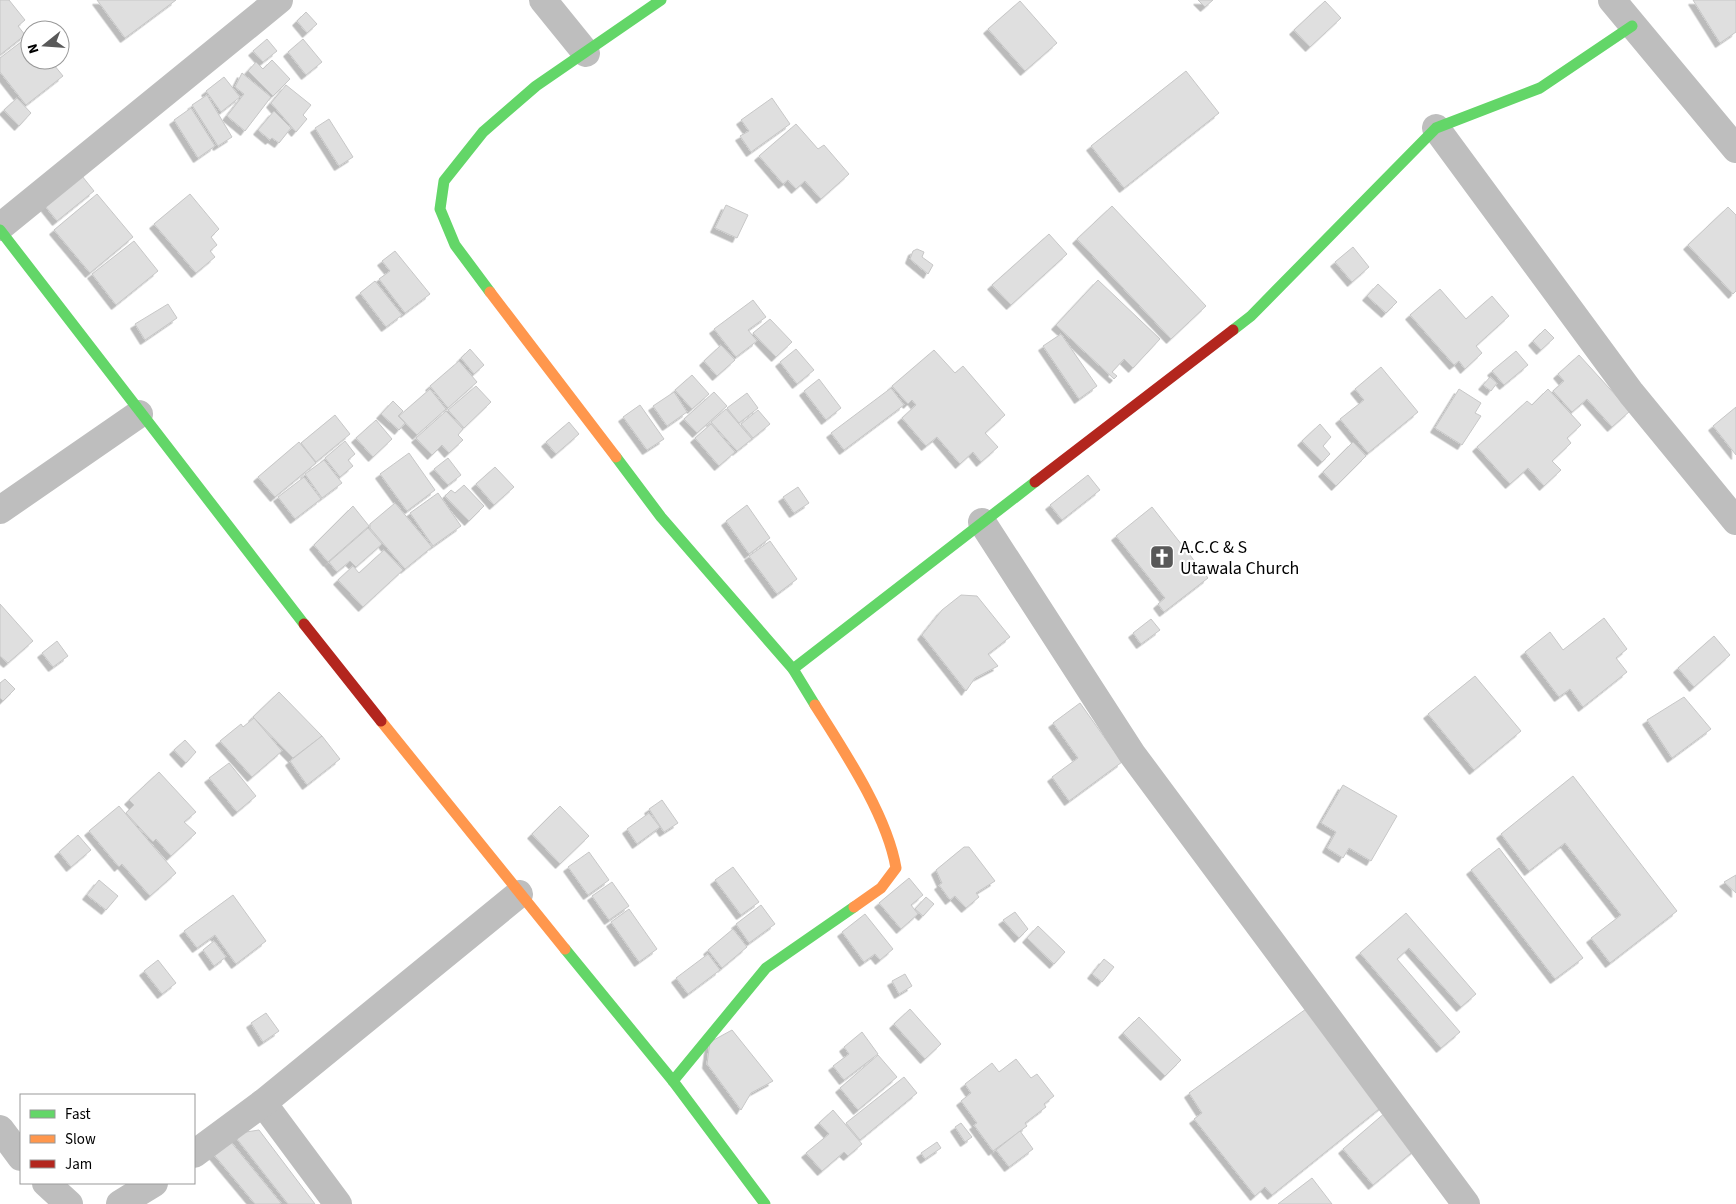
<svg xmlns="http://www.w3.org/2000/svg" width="1736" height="1204" viewBox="0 0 1736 1204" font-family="'Source Sans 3',sans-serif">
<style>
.building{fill:#dfdfdf;stroke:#c7c7c7;filter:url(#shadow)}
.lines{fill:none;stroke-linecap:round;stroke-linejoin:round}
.street{stroke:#bebebe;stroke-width:28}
.fast{stroke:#63d668;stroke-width:11}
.slow{stroke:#ff974d;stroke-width:11}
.jam{stroke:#b3261e;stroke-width:11}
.labels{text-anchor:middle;stroke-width:4.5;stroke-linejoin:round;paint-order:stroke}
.poi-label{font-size:18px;fill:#000;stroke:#fff;text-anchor:start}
</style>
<defs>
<filter id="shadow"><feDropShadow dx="-4.5" dy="4.5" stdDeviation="0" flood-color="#0004"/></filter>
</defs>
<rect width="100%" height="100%" fill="#fff"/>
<g class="building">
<path d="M0 0H9L25 20 18 26 25 35 0 55Z"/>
<path d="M97 0H176L125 38Z"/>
<path d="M1198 0H1213L1205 7Z"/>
<path d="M1693 0H1736V32L1720 43Z"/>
<path d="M1020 1 1057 43 1025 71 988 29Z"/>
<path d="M1325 1 1341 18 1310 47 1294 30Z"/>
<path d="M306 12 317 24 307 33 297 21Z"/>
<path d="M30 35V60H50L63 76 26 105 0 72V58Z"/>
<path d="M267 39 277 51 263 62 253 51Z"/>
<path d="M303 39 322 62 306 75 288 52Z"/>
<path d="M272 60 290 79 273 96 248 71 256 62 263 69Z"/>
<path d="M1186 71 1219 113 1124 188 1091 146Z"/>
<path d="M242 73 271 97 245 131 227 116 244 94 235 87Z"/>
<path d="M224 77 240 97 221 112 206 91Z"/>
<path d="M286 85 311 105 303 115 307 119 296 132 271 103Z"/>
<path d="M207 95 232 137 218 146 192 105Z"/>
<path d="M17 98 31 113 19 126 4 110Z"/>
<path d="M772 98 790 124 751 152 740 136 749 131 741 120Z"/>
<path d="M191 108 215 146 198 158 174 120Z"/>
<path d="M274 111 291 128 279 143 272 138 270 140 258 130Z"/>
<path d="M329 119 353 157 339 166 315 128Z"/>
<path d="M796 124 818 149 824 145 849 174 821 199 805 181 796 189 788 180 783 184 759 156Z"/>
<path d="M78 171 94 191 57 221 41 201Z"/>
<path d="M97 194 133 237 90 273 54 230Z"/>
<path d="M190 194 219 229 211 237 217 245 210 251 215 257 196 273 154 224Z"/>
<path d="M726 205 748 215 737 238 715 228Z"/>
<path d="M1112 206 1206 306 1171 339 1077 239Z"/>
<path d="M1728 207 1736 215V291L1733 294 1688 245Z"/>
<path d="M1049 234 1067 254 1011 305 992 285Z"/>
<path d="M134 241 158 271 116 305 92 274Z"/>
<path d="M1353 247 1369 267 1352 282 1335 262Z"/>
<path d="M917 249 924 252 922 257 933 265 928 274 910 259 913 251Z"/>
<path d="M395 251 430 294 405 313 379 279 390 271 382 261Z"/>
<path d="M1098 280 1160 339 1133 368 1124 359 1112 372 1117 376 1114 379 1056 325Z"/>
<path d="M375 281 402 315 386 327 360 293Z"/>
<path d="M1378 284 1397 302 1386 313 1367 296Z"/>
<path d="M1440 289 1466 319 1492 296 1509 316 1476 346 1482 353 1465 369 1459 361 1454 365 1410 315Z"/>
<path d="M753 300 766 317 748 330 757 341 736 357 714 329Z"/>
<path d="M168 304 177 318 145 340 135 324Z"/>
<path d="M770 319 792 342 776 357 753 333Z"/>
<path d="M1545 329 1554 338 1541 350 1533 341Z"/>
<path d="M1061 334 1097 386 1079 399 1043 346Z"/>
<path d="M721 345 735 360 717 376 704 361Z"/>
<path d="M470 349 484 365 474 374 461 358Z"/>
<path d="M796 349 814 370 797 384 780 362Z"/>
<path d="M934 350 955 373 963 366 1005 415 985 433 998 447 981 462 973 452 960 464 937 437 926 446 902 418 916 405 912 400 908 404 892 386Z"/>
<path d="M1516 351 1528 365 1504 385 1492 371Z"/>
<path d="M1579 355 1630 411 1612 427 1587 399 1572 412 1553 391 1564 381 1558 374Z"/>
<path d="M459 361 477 382 448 408 430 386Z"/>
<path d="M1381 367 1418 412 1368 453 1340 419 1364 400 1355 389Z"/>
<path d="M692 375 709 394 692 409 675 390Z"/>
<path d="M1490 377 1497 383 1491 391 1483 385Z"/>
<path d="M819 379 841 408 826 420 804 391Z"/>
<path d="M476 386 491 402 464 428 448 410Z"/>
<path d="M891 388 904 405 844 450 831 433Z"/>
<path d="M430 389 446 409 417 435 399 416Z"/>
<path d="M1459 389 1481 403 1475 413 1481 416 1462 445 1435 428Z"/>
<path d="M1548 389 1581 425 1567 438 1571 443 1552 461 1561 470 1544 486 1528 468 1510 484 1477 447 1527 401 1532 405Z"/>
<path d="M674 392 687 412 667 426 653 406Z"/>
<path d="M714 392 727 406 697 433 684 419Z"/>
<path d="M747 393 758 408 739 423 727 408Z"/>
<path d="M393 401 403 411 398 416 405 423 399 430 381 414Z"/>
<path d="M640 405 664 439 647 450 623 417Z"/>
<path d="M1736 407V455L1713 426Z"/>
<path d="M726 409 752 439 737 451 711 422Z"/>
<path d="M758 410 770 424 753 438 741 424Z"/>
<path d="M446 411 463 429 458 435 463 440 449 453 442 445 432 455 416 438Z"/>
<path d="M335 415 350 434 316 462 301 443Z"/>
<path d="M376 420 392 439 373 457 356 438Z"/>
<path d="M569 422 579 434 556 454 546 442Z"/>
<path d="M711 424 735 452 719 466 695 438Z"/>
<path d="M1320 424 1331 437 1323 446 1330 454 1322 462 1302 441Z"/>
<path d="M345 441 355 454 348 460 353 466 340 477 325 458Z"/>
<path d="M299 442 316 463 275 497 258 477Z"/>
<path d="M1353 442 1366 456 1336 486 1323 472Z"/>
<path d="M409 453 435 490 407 511 380 474Z"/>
<path d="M448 458 461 475 448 485 434 469Z"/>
<path d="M324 460 342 483 322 498 305 474Z"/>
<path d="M495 467 514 487 494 505 476 484Z"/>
<path d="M1088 475 1100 490 1062 520 1050 505Z"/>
<path d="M304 477 321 499 295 519 278 497Z"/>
<path d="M464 485 484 506 469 521 445 496 451 490 455 493Z"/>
<path d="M798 487 809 503 794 513 783 497Z"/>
<path d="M438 493 461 526 433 546 410 513Z"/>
<path d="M395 503 432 547 405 569 370 528V524Z"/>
<path d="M747 505 770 538 749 554 726 521Z"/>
<path d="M353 506 369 526 328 562 314 545Z"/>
<path d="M1152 507 1208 578 1164 612 1158 604 1165 598 1116 536Z"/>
<path d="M368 528 382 544 356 567 350 561 337 572 329 562Z"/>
<path d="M770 541 797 579 777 594 749 556Z"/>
<path d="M384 550 403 570 363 607 338 580 353 566 359 573Z"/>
<path d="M961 595 977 596 1010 637 988 654 998 666 975 678 966 691 922 635 942 610Z"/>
<path d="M0 604 33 641 8 663 0 656Z"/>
<path d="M1604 618 1627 649 1616 658 1627 672 1583 707 1570 689 1559 697 1525 652 1550 632 1563 650Z"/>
<path d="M1151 619 1160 630 1141 644 1133 633Z"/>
<path d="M1714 636 1730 655 1694 687 1678 668Z"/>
<path d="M57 641 68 656 53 667 42 653Z"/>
<path d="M1475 676 1521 731 1474 770 1428 714Z"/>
<path d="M5 679 15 689 3 701 0 698V683Z"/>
<path d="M279 692 322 736 293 758 253 717Z"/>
<path d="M1684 697 1711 729 1672 758 1647 720Z"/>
<path d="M1080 703 1122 762 1069 801 1052 777 1078 758 1053 723Z"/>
<path d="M254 718 282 751 252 777 220 741 241 724 243 727Z"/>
<path d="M322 736 340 759 307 785 290 761Z"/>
<path d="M185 740 196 752 186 763 174 750Z"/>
<path d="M229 763 256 796 237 812 209 778Z"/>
<path d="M159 772 196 812 184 822 196 833 171 856 156 839 153 842 126 813 134 805 129 800Z"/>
<path d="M1573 776 1677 911 1610 963 1591 938 1621 915 1565 843 1529 871 1501 834Z"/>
<path d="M1343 785 1397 816 1371 861 1349 848 1343 858 1327 848 1336 832 1321 823Z"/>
<path d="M662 800 678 823 664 832 649 809Z"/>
<path d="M119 806 176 873 150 896 122 864 119 867 89 831Z"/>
<path d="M560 806 589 836 560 864 532 834Z"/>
<path d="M649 813 660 827 637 844 627 829Z"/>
<path d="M78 835 91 850 71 867 59 852Z"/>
<path d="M964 847H969L995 881 976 893 979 897 966 908 955 896 950 900 939 885 942 883 936 870Z"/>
<path d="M1499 848 1583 958 1555 979 1471 870Z"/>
<path d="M589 852 609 880 588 895 568 867Z"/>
<path d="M733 867 759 902 741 915 715 880Z"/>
<path d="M1736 875V893L1724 882Z"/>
<path d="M909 878 923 895 911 905 918 914 901 929 879 903Z"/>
<path d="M99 880 118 896 106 910 87 895Z"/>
<path d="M612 882 629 906 609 920 592 896Z"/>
<path d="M233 895 266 941 236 964 215 935 197 948 184 931Z"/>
<path d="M926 897 934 904 923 916 915 909Z"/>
<path d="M761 905 775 924 749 943 736 924Z"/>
<path d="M629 909 657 949 639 962 611 922Z"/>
<path d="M1015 912 1028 929 1019 938 1003 920Z"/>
<path d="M1406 913 1476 994 1461 1007 1409 948 1397 959 1460 1032 1441 1048 1360 953Z"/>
<path d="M865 914 893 949 880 960 875 954 864 962 842 932Z"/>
<path d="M1038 926 1065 952 1054 964 1027 938Z"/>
<path d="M733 929 747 947 722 968 708 950Z"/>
<path d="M214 941 226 957 214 966 203 950Z"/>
<path d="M708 954 720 970 688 994 676 978Z"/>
<path d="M1104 959 1114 967 1102 982 1092 974Z"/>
<path d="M158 960 176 983 162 994 144 971Z"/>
<path d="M905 974 912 986 899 994 892 981Z"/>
<path d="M910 1009 941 1044 925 1059 894 1024Z"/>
<path d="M1306 1009 1384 1105 1272 1195 1265 1187 1255 1196 1194 1119 1202 1113 1189 1093Z"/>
<path d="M266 1013 279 1031 263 1042 251 1023Z"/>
<path d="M1139 1017 1181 1060 1165 1076 1123 1033Z"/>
<path d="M732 1030 773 1081 751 1093 741 1110 707 1064 710 1042Z"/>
<path d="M862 1032 878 1054 844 1080 833 1066 849 1054 844 1047Z"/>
<path d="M878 1055 897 1077 858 1110 840 1088Z"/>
<path d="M1016 1059 1031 1078 1037 1074 1054 1096 1044 1104 1046 1107 1025 1123 1027 1126 993 1151 974 1125 977 1123 961 1101 971 1093 965 1084 992 1063 999 1072Z"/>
<path d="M904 1077 917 1093 860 1140 846 1123Z"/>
<path d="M833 1110 862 1144 848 1156 844 1152 822 1171 806 1153 829 1134 819 1123Z"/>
<path d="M1386 1112 1417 1148 1373 1185 1343 1149Z"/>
<path d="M961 1123 972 1137 965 1142 955 1127Z"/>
<path d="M259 1130 315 1204H288L233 1134Z"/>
<path d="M1020 1131 1033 1149 1009 1167 996 1150Z"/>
<path d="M226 1136 281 1203 279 1204H255L210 1150Z"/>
<path d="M937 1142 941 1148 925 1159 921 1153Z"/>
<path d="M1312 1178 1332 1204H1278Z"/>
</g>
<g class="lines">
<g class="street">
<path d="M543 0 586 53"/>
<path d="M1612 0 1736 149"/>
<path d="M1436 128 1631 393 1736 521"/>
<path d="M0 227 279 0"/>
<path d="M0 510 139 414"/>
<path d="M982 522 1132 754 1466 1204"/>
<path d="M263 1103 338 1204"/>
<path d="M0 1129 21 1157"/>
<path d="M194 1154 263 1103 519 894"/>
<path d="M46 1183 69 1204"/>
<path d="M120 1204 154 1183"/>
</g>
<g class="fast">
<path d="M0 230 304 624"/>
<path d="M490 292 455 245 440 209 444 181 483 132 536 86 661 0"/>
<path d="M1233 330 1251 316 1436 128 1540 88 1632 26"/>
<path d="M616 457 661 517 793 669 815 705"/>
<path d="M793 669 1035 482"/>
<path d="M565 949 673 1081 765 1204"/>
<path d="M673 1081 766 968 854 907"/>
</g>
<g class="slow">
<path d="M490 292 616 457"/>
<path d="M815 705C844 751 887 815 896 868L881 888 854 907"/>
<path d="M381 721 565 949"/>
</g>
<g class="jam">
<path d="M1035 482 1233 330"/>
<path d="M304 624 381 721"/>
</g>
</g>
<defs>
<symbol id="church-square" viewBox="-11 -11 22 22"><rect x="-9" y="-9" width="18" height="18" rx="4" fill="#595959" stroke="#fff"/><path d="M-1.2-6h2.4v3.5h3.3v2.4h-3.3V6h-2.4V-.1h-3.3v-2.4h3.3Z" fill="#fff"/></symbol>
</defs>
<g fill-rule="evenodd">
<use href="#church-square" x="1148" y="543" width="28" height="28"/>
</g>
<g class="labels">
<g class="poi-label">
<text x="1180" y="553">A.C.C &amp; S<tspan x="1180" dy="21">Utawala Church</tspan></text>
</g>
</g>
<rect x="20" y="1094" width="175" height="90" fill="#ffffff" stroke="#999999"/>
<rect x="30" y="1110" width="25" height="8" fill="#63d668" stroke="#999999"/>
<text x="65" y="1119" font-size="15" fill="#000000">Fast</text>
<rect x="30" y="1135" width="25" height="8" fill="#ff974d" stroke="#999999"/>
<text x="65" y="1144" font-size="15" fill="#000000">Slow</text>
<rect x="30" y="1160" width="25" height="8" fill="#b3261e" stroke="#999999"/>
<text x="65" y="1169" font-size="15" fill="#000000">Jam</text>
<g transform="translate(45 45) rotate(253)"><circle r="24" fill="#ffffff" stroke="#999999"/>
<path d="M0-4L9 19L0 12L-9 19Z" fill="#595959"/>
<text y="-8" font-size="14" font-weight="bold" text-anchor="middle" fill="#000000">N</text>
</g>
</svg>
